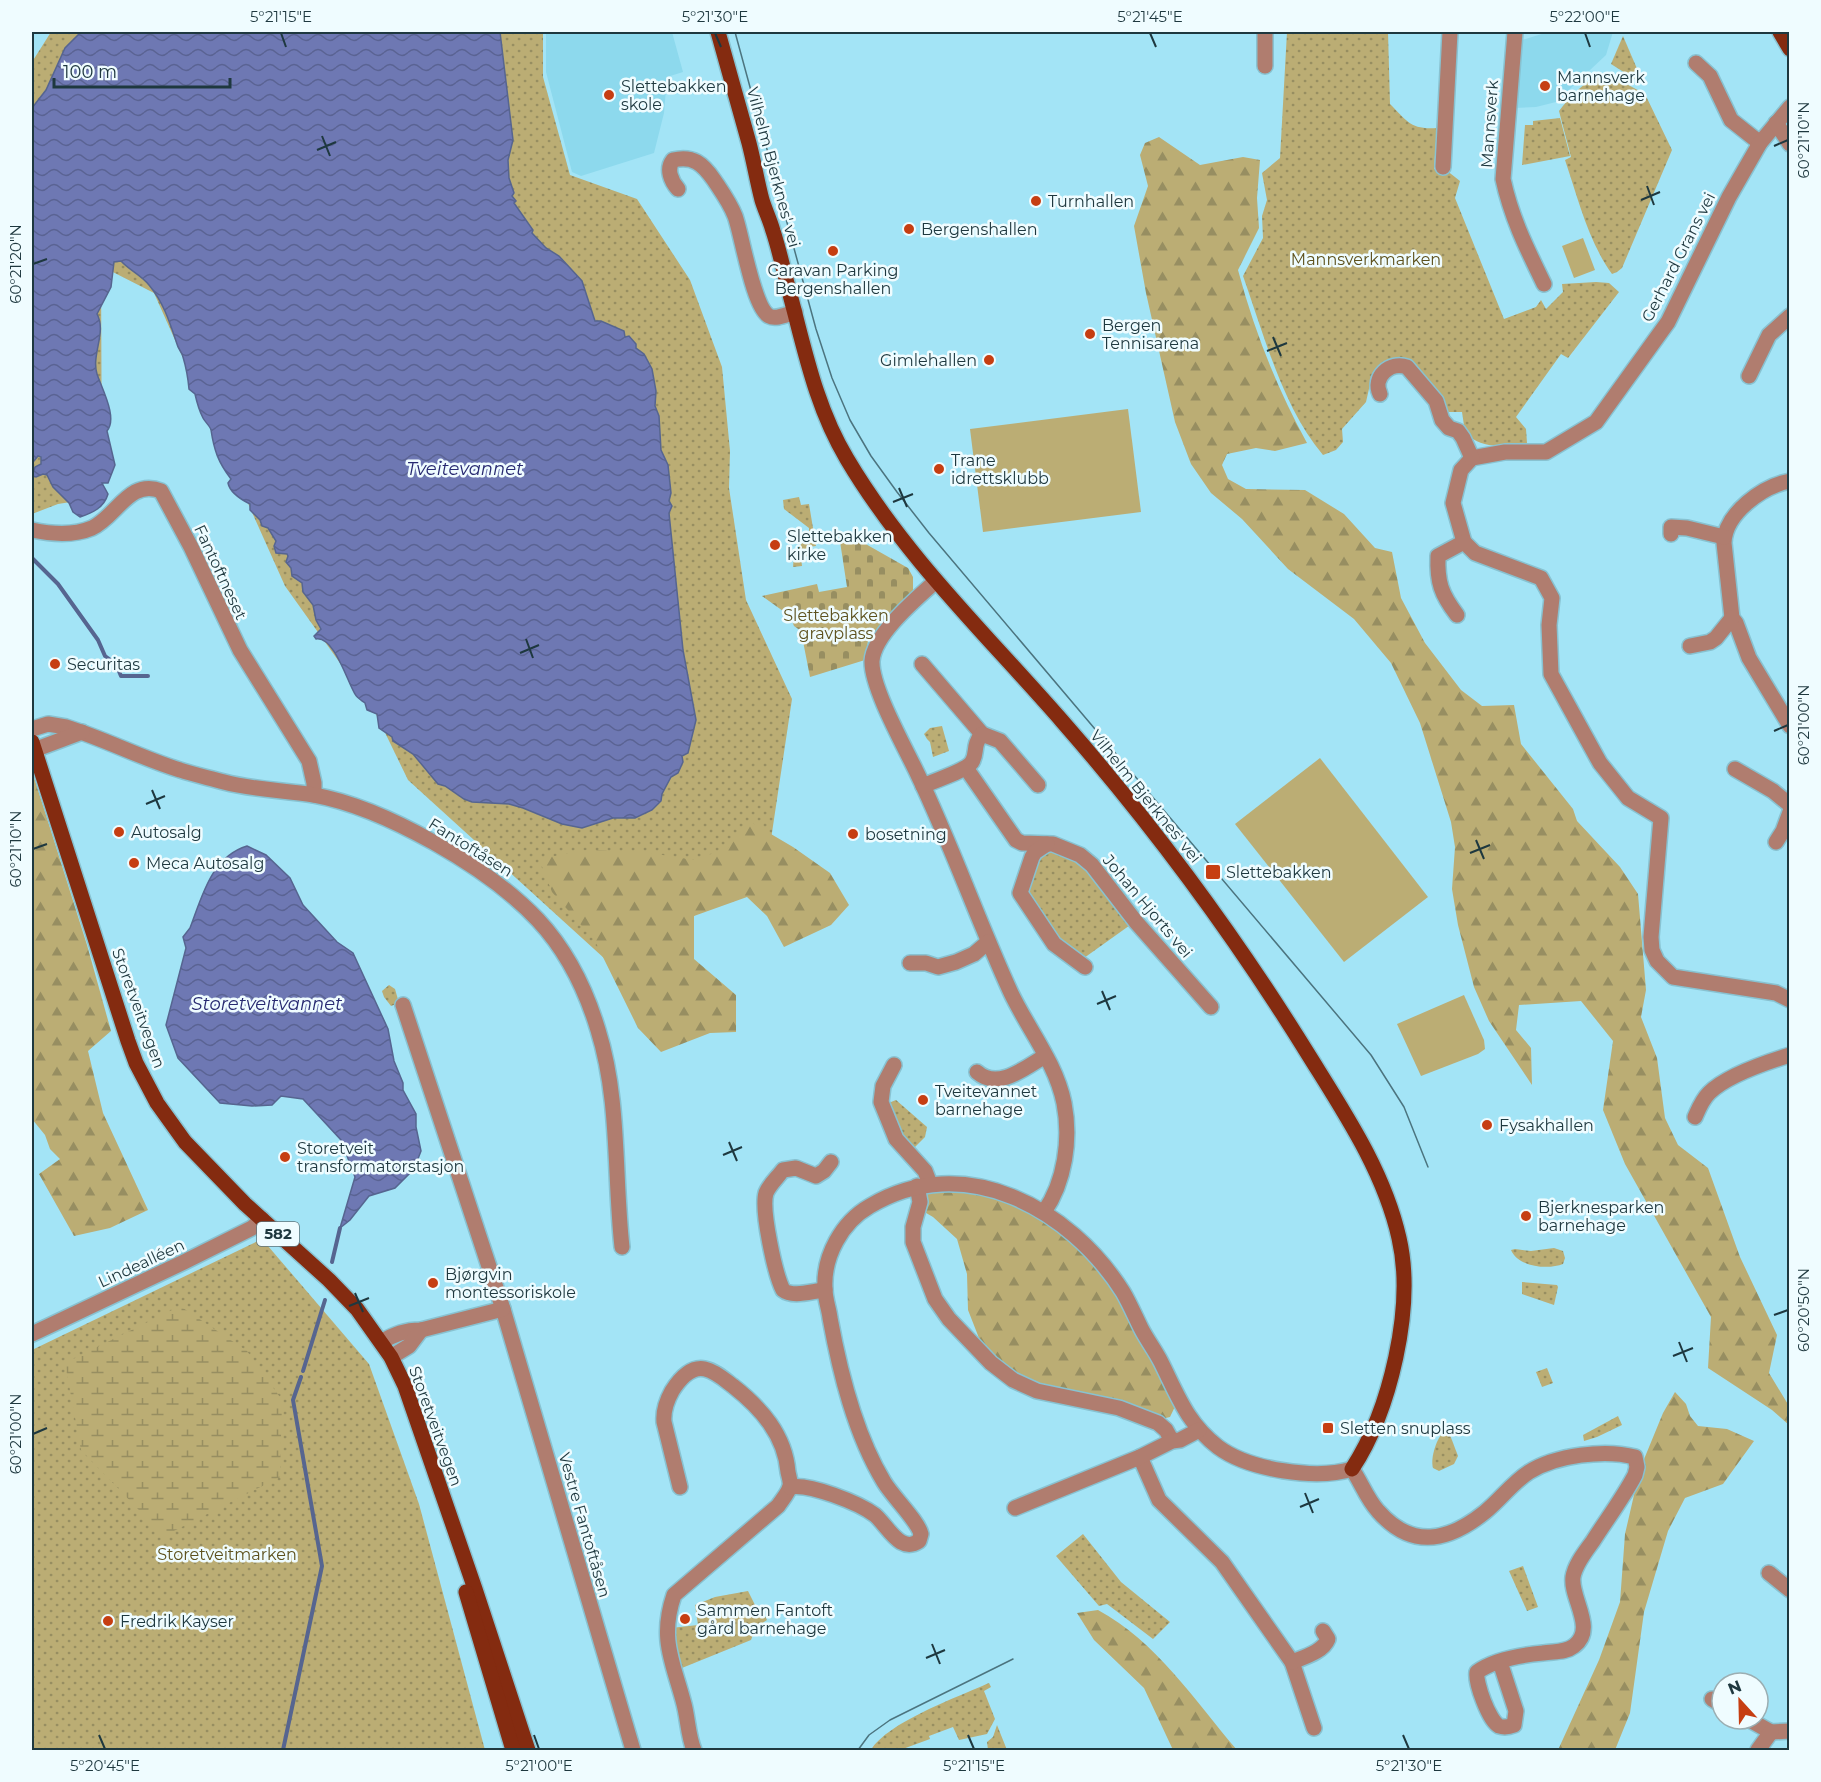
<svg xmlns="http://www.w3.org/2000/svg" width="1821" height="1782" viewBox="0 0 1821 1782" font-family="Montserrat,sans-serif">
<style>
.built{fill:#8dd9ed}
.green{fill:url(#green-dots)}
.forest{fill:url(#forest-firs)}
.wetland{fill:url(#wetland-marsh)}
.cemetery{fill:url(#cemetery-stones)}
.pitch{fill:#bbad74}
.water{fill:url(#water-waves);stroke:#566590;stroke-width:1.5}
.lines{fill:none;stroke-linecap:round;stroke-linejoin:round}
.stream{stroke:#566590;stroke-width:4}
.minor-casing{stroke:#88c2d1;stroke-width:18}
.major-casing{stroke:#88c2d1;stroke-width:18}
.minor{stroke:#b07d6f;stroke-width:15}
.major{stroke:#842b10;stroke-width:15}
.tram{stroke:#4c747f;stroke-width:1.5}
.ticks{fill:none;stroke:#1e383f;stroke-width:2}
.poi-dot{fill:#c63e12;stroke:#effcff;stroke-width:2}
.labels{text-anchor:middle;stroke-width:5;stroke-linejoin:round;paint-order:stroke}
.shield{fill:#effcff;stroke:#5d7379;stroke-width:1.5}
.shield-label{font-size:15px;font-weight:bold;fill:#1e383f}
.poi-label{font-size:16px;fill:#1e383f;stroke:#effcff;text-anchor:start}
.street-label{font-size:16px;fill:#1e383f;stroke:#effcff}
.park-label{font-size:16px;fill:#5d511d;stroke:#effcff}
.water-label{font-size:18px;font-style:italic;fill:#272971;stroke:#effcff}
.neatline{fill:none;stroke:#1e383f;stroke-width:2}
.ticks-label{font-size:15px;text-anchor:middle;fill:#1e383f}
</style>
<defs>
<pattern id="green-dots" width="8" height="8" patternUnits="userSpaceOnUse" patternTransform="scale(1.5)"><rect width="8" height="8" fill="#bbad74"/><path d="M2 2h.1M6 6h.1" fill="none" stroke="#978e61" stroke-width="1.8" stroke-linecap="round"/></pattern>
<pattern id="forest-firs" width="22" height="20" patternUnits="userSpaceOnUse" patternTransform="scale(1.5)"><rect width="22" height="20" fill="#bbad74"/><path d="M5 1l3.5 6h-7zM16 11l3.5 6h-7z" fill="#978e61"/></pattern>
<pattern id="wetland-marsh" width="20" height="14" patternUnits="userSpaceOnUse" patternTransform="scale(1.5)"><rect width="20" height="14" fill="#bbad74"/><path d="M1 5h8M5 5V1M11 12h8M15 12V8" fill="none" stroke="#978e61"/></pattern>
<pattern id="cemetery-stones" width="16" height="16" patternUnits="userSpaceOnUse" patternTransform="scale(1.5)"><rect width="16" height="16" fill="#bbad74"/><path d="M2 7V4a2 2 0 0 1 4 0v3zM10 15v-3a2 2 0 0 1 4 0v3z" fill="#978e61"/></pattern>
<pattern id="water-waves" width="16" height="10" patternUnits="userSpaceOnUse" patternTransform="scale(1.5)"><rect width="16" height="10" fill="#6e78b3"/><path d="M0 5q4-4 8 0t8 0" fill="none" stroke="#5a6393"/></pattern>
</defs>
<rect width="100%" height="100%" fill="#a3e4f6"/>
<g class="built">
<path d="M546 32H672L683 72 667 77 664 113 654 153 581 176 572 172 546 72Z"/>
<path d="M1548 32H1613L1606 55 1556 102 1536 107 1514 108 1519 41Z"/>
</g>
<g class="green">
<path d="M51 32H543V77L570 175 637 199 690 280 722 367 730 451 729 488 746 600 792 699 767 866 616 969 408 780 375 712 285 586 154 293 101 266 102 497 58 504 32 514V62Z"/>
<path d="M1287 32H1388L1390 104C1407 121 1411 130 1437 128L1434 169 1446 170 1460 181 1455 198 1504 319 1536 307 1541 300 1546 309 1563 292 1562 284 1596 282 1609 283 1619 292 1568 358 1561 354 1516 417 1526 429 1527 443C1504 445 1482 451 1465 432L1462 412H1444L1406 362 1375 375 1371 380 1366 402 1342 429 1343 442 1336 450 1323 455C1283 408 1264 335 1243 276L1263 238 1262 216 1267 200 1262 173 1280 158Z"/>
<path d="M1623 36 1644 85 1611 64Z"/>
<path d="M1601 73 1608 74 1645 94 1672 150 1622 268 1617 272 1612 274C1588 241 1578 198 1565 160L1571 157 1559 111C1571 95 1584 83 1601 73Z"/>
<path d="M1560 118 1570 156 1522 165 1525 125H1533V121Z"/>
<path d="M799 497 801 505 809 504 816 546 808 547 809 556 801 557 802 566 793 567 794 555 809 532V528L784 509 783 500Z"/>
<path d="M942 726 949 751 933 757 930 742 927 739 924 734 930 728Z"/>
<path d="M1050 852 1075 858 1133 923 1077 963 1025 893 1039 857Z"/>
<path d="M389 985 395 989 399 1003 391 1006 384 997 382 991Z"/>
<path d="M896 1100 927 1127 925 1137 911 1151 886 1104Z"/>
<path d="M262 1239 369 1364 419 1504 485 1750H32V1350Z"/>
<path d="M1554 1248 1563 1251 1565 1258 1563 1264C1548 1270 1518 1267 1511 1250L1515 1249 1531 1251Z"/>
<path d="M1522 1282 1557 1285 1558 1287 1554 1305 1522 1294Z"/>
<path d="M1547 1368 1553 1383 1542 1387 1536 1372Z"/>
<path d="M1618 1416 1622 1425 1597 1437 1584 1441 1583 1435Z"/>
<path d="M1445 1431 1450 1435 1458 1456 1454 1464 1439 1471 1433 1468C1430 1458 1437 1436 1445 1431Z"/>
<path d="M1083 1534 1121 1582 1170 1622 1153 1639 1107 1604 1099 1606 1056 1556Z"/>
<path d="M1523 1566 1538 1607 1527 1611 1509 1571Z"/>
<path d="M748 1591 758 1611 763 1612 767 1620 756 1627 751 1640 677 1670 671 1628 698 1625 695 1605 715 1597Z"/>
<path d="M989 1683 991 1687 984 1691 995 1719 987 1734 959 1740 953 1727 929 1736 930 1739 900 1750H871C888 1722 958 1697 989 1683Z"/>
<path d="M997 1725 1007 1750 1003 1749 988 1750 987 1742 993 1737Z"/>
</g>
<g class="forest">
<path d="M1159 137 1200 165 1243 157 1260 160 1257 198 1259 228 1238 270C1254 330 1277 389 1307 443L1275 451 1256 448 1227 454 1222 465 1228 479 1246 489 1305 490 1344 514 1375 548 1392 552 1401 598 1425 643 1461 690 1482 706 1514 705 1521 744 1573 809 1577 821 1620 867 1638 894 1646 990 1641 1017 1657 1058 1665 1118 1678 1145 1708 1168 1740 1257 1777 1335 1769 1373 1789 1406V1425L1772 1410 1708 1368 1711 1317 1625 1164 1603 1110 1613 1041 1581 1001 1519 1005 1516 1030 1531 1048 1532 1085 1489 1021 1474 987 1458 925 1452 889 1455 847 1451 822 1420 723 1391 663 1354 619 1288 569 1242 519 1211 493 1191 464 1175 422 1146 293 1134 226 1148 186 1140 155 1145 143Z"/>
<path d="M32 771 87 945 111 1031 88 1051 103 1113 148 1210 110 1228 74 1236 39 1174 60 1159 50 1149 45 1135 32 1119Z"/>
<path d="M749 821 793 847 830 873 849 905 831 925 784 947 767 916 747 897 694 916V959L736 995V1032L710 1033 661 1052 638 1028 595 941 552 892 539 859 587 850 644 852 694 860 728 848Z"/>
<path d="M964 1190 1047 1215 1107 1265 1180 1396 1170 1417 1153 1421 1049 1394 986 1356 968 1310 967 1274 957 1239 933 1217 921 1210 928 1192Z"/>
<path d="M1675 1392 1686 1404 1690 1416 1698 1426 1727 1429 1754 1441 1723 1484 1685 1498 1668 1531 1644 1612 1630 1713 1615 1750H1558L1599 1660 1620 1602 1625 1534 1640 1469 1663 1413Z"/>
<path d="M1098 1610C1156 1641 1195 1701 1237 1750H1173L1144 1688 1094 1640 1077 1613Z"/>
</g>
<path class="wetland" d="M180 1306 247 1351 282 1400 280 1477 164 1536 81 1450 65 1363Z"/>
<path class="cemetery" d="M841 532 848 534 908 568 913 577V593L868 641 865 660 810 677 801 631 794 626 790 616 762 596 817 584 819 592 847 587 839 535Z"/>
<g class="pitch">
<path d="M1583 238 1595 270 1574 278 1562 246Z"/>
<path d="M1128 409 1141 512 983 532 970 429Z"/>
<path d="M1320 758 1428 897 1344 962 1235 824Z"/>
<path d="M1464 995 1484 1040 1485 1049 1478 1054 1421 1076 1397 1024Z"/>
</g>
<g class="water">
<path d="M81 32H500L513 140 508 160 509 178 514 193 512 196 516 201 514 203 533 230 532 233 546 248 559 256 582 281 595 321H601L624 331 625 337 629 336 636 344V348L644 354 652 369 656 391 655 406 659 416 661 450 668 465 671 493 669 501 672 506 669 513 683 650 696 720 688 753 682 756 683 762 678 773 671 777 662 794 661 801 652 810 635 818H613L582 828 562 824 523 808 509 804 472 802 464 799 445 786 438 784 413 754 393 741 392 737 379 728 377 714 367 710 365 703C361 700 357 698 355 694 347 681 334 636 316 639L314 636 321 629 316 620 313 605 303 592 302 583 292 576 291 568 286 562 288 556 287 554 276 553 274 546 276 541 268 528 262 526 260 520 250 510V504C242 500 230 493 228 483L231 479C218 462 214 450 211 430 210 426 205 422 203 418 199 410 197 403 195 394L189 389C188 378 186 367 183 357 182 352 178 349 177 344 170 323 164 303 149 285 141 275 129 270 121 261L114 262 111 287 97 314C107 332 91 355 97 374 102 389 118 418 107 431L115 465 108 483H102L108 494C104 508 92 513 80 517L73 512 69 503 53 487 47 475 43 474 36 477 32 476 35 467 41 464V457L38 456 34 461H32V108L46 90 65 48Z"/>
<path d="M247 846 266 855 290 878 303 905 337 942 353 953 388 1029 394 1061 403 1083V1090L416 1114V1127L421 1151 414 1169 395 1188 369 1196 350 1220 340 1228 355 1177 341 1140 303 1099 281 1096 272 1105 252 1106 220 1103 178 1058 166 1025 186 948 183 937 190 928C202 897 211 857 247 846Z"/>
</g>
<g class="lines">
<g class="stream">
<path d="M32 558 58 584 98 640 105 656 116 664 121 676H148"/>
<path d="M332 1262 340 1228"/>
<path d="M303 1371 325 1300"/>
<path d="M283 1750 322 1566 293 1400 301 1377"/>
</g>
<defs>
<g id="minor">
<path d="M1515 32 1503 179C1511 217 1527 249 1544 284"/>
<path d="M1696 63 1710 76 1731 120 1760 143"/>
<path d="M1265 66V32"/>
<path d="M1790 107 1760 143 1729 197 1668 322 1596 422 1546 452H1505L1472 458 1461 470 1453 503 1464 542 1475 553 1541 578 1552 598 1549 625 1551 674 1600 763 1628 798 1661 818 1651 937 1652 950 1657 961 1673 977 1776 993 1790 1000"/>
<path d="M1776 123 1790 144"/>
<path d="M1443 167 1450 32"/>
<path d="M678 189C671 181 666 169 673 160 693 155 703 164 714 180 722 192 730 203 735 216 742 235 753 307 769 316 776 320 787 314 795 312"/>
<path d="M1749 376 1769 335 1790 316"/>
<path d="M1380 394C1372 377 1390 361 1407 367L1436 401 1442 420 1449 428 1458 431 1463 438 1472 458"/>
<path d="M1790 481C1763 486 1725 513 1724 543L1732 618 1736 623 1749 658 1790 726"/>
<path d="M32 530C51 534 73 536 92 528 116 517 130 478 161 491L191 547 240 650 309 761 314 783V795"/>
<path d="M1671 534V527L1687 528 1724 537"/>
<path d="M936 581C916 599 874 634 872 661 871 688 906 749 918 775 952 846 978 921 1011 993 1028 1029 1056 1063 1064 1103 1071 1139 1065 1182 1044 1212"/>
<path d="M1457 615C1441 594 1437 582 1438 556L1464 542"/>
<path d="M1690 646 1710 642 1716 638 1732 618"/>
<path d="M922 664 982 734"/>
<path d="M32 729 48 724 66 727C105 739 141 758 180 770 195 775 210 778 224 782 254 790 284 790 314 795 385 808 488 867 538 920 567 951 586 990 598 1030 620 1100 614 1175 622 1247"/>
<path d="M34 750 82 732"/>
<path d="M966 768 1016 840 1022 843 1053 844 1080 855 1092 865 1136 922 1211 1007"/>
<path d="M1735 769 1773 791 1790 805"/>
<path d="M923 786C935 780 966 771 972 762 978 752 972 746 982 734L1000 741 1038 785"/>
<path d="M1776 842 1783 831 1790 812"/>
<path d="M1047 844 1035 852 1032 857 1020 893 1054 944 1085 967"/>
<path d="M910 963H926L938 967 956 962 974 954 988 942"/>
<path d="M403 1005 503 1309 633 1750"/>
<path d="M894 1065 883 1086 881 1102 896 1139 925 1171 930 1184"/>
<path d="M977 1072C998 1091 1026 1067 1045 1056"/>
<path d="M1695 1117C1699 1108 1702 1100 1709 1093 1726 1076 1767 1062 1790 1055"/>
<path d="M917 1186 920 1202 913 1227V1242L935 1299 949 1319 991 1363 1013 1380 1037 1391 1119 1408 1158 1423 1166 1430 1172 1441"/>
<path d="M825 1290C812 1291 793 1298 783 1290 775 1274 761 1210 766 1193 769 1185 778 1177 783 1170L796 1168 816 1176 824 1171 831 1162"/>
<path d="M32 1334 184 1262 252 1228 262 1219"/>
<path d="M381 1342C395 1334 405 1330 421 1330L503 1309"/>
<path d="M391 1357 409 1346 421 1330"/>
<path d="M1140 1457 1159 1500 1222 1562 1292 1662 1314 1728"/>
<path d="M680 1487 664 1422C663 1411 667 1400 672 1391 679 1380 691 1366 705 1369 715 1371 725 1380 733 1386 761 1408 785 1435 788 1472 789 1477 791 1482 790 1486 789 1492 782 1500 778 1506L674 1595C659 1639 673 1662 684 1704 688 1719 688 1736 694 1750"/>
<path d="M790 1487C809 1483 859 1503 875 1515 884 1523 891 1536 901 1542 908 1546 913 1545 919 1541L921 1534C918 1521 893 1497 884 1482 855 1434 840 1373 830 1318 829 1309 825 1299 825 1289 823 1256 842 1222 870 1206 964 1150 1070 1208 1123 1292 1130 1304 1135 1316 1141 1328 1147 1340 1155 1350 1161 1362 1178 1396 1187 1423 1218 1447 1249 1470 1316 1480 1352 1469 1361 1482 1367 1499 1378 1511 1412 1550 1449 1541 1485 1512 1501 1499 1512 1483 1529 1472 1556 1455 1605 1449 1635 1457L1637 1467 1635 1475C1623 1498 1607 1519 1593 1541 1586 1551 1575 1564 1573 1577 1570 1598 1597 1629 1574 1646 1565 1653 1554 1651 1543 1653 1521 1655 1495 1659 1477 1672 1475 1682 1489 1721 1499 1726 1505 1728 1509 1727 1514 1725L1516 1711 1500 1662"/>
<path d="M1015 1508 1140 1457 1172 1441 1180 1440 1199 1430"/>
<path d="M1769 1573 1790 1590"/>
<path d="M1292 1662C1304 1657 1323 1652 1328 1639L1323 1631"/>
<path d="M1712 1699 1722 1705"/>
<path d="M1748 1719 1771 1732 1790 1731"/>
<path d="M1758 1750 1771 1732"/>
</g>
<g id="major">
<path d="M718 32C728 69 739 106 749 143 754 162 757 181 762 200 765 210 770 220 773 231 779 249 783 268 788 287 804 346 815 406 847 459 905 557 988 636 1062 721 1153 825 1235 936 1308 1054 1344 1112 1384 1171 1399 1238 1415 1307 1390 1411 1352 1469"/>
<path d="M1780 32 1790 49"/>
<path d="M32 742 128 1041 136 1063 157 1103 185 1142 245 1204 329 1280 357 1309 391 1357 405 1386 424 1441 475 1589 528 1750"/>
<path d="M466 1592 513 1750"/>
</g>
</defs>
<use href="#minor" class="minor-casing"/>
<use href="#major" class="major-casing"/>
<use href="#minor" class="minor"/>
<use href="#major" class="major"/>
<g class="tram">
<path d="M735 32 816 329 832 378 850 420 871 456 897 492 929 533 1371 1055 1404 1107 1428 1167"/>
<path d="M858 1750 869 1735 890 1720 1013 1659"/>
</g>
</g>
<path class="ticks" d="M281 33 286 47M715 33 721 47M1150 33 1156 47M1585 33 1590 47M322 136 330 156M1774 146 1788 140M317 150 336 142M1647 186 1654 205M1641 200 1660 192M33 264 47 259M1273 337 1281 356M1267 351 1287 343M899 488 907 507M893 502 913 494M526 639 533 658M520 653 539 645M1774 731 1788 725M152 790 160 809M146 804 165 796M1476 840 1484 859M33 849 47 844M1470 853 1490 845M1102 991 1110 1010M1097 1004 1116 996M729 1142 737 1161M723 1155 742 1147M355 1293 363 1312M349 1306 369 1298M1774 1315 1788 1310M1679 1342 1687 1362M1673 1356 1693 1348M33 1434 47 1428M1305 1493 1313 1513M1300 1507 1319 1499M932 1644 940 1664M926 1658 945 1650M99 1735 105 1749M534 1735 539 1749M968 1735 974 1749M1403 1735 1409 1749"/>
<g class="poi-dot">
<circle cx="1545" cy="86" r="6"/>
<circle cx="609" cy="95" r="6"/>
<circle cx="1036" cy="201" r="6"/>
<circle cx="909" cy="229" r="6"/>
<circle cx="833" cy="251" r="6"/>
<circle cx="1090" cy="334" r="6"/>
<circle cx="989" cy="360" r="6"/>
<circle cx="939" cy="469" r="6"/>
<circle cx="775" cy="545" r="6"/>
<circle cx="55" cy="664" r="6"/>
<circle cx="119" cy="832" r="6"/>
<circle cx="853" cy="834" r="6"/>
<circle cx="134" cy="863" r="6"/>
<rect x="1205" y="864" width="16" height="16" rx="3"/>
<circle cx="923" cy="1100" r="6"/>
<circle cx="1487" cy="1125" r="6"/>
<circle cx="285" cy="1157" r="6"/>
<circle cx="1526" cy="1216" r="6"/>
<circle cx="433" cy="1283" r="6"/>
<rect x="1322" y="1422" width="12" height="12" rx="3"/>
<circle cx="685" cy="1619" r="6"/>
<circle cx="108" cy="1621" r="6"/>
</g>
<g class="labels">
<rect class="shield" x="257" y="1222" width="42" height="24" rx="4.5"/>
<g class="shield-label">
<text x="278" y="1239">582</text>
</g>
<g class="poi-label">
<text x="1557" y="83">Mannsverk<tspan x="1557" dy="18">barnehage</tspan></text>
<text x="621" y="92">Slettebakken<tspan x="621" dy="18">skole</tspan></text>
<text x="1048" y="207">Turnhallen</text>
<text x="921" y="235">Bergenshallen</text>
<text x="833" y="276" text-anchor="middle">Caravan Parking<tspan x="833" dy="18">Bergenshallen</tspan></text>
<text x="1102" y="331">Bergen<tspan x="1102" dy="18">Tennisarena</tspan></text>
<text x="977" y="366" text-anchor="end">Gimlehallen</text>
<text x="951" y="466">Trane<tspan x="951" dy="18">idrettsklubb</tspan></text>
<text x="787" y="542">Slettebakken<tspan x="787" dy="18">kirke</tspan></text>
<text x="67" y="670">Securitas</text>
<text x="131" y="838">Autosalg</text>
<text x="865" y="840">bosetning</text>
<text x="146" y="869">Meca Autosalg</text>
<text x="1226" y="878">Slettebakken</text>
<text x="935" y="1097">Tveitevannet<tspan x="935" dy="18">barnehage</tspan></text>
<text x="1499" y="1131">Fysakhallen</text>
<text x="297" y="1154">Storetveit<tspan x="297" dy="18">transformatorstasjon</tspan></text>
<text x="1538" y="1213">Bjerknesparken<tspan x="1538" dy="18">barnehage</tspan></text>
<text x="445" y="1280">Bjørgvin<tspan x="445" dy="18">montessoriskole</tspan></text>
<text x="1340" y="1434">Sletten snuplass</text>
<text x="697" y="1616">Sammen Fantoft<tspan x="697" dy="18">gård barnehage</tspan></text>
<text x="120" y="1627">Fredrik Kayser</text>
</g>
<g class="street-label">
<text transform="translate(1489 124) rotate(-86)" y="6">Mannsverk</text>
<text transform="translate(774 167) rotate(75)" y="6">Vilhelm Bjerknes' vei</text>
<text transform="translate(1678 257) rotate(-63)" y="6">Gerhard Grans vei</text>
<text transform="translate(221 572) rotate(65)" y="6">Fantoftneset</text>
<text transform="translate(1146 796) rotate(51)" y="6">Vilhelm Bjerknes' vei</text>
<text transform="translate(471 847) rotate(32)" y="6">Fantoftåsen</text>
<text transform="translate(1148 906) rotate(50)" y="6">Johan Hjorts vei</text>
<text transform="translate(139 1008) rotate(70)" y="6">Storetveitvegen</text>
<text transform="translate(141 1263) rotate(-25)" y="6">Lindealléen</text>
<text transform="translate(436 1426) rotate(70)" y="6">Storetveitvegen</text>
<text transform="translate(585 1525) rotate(74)" y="6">Vestre Fantoftåsen</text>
</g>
<g class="park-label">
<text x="1366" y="265">Mannsverkmarken</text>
<text x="836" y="621">Slettebakken<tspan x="836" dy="18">gravplass</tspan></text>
<text x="227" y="1560">Storetveitmarken</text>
</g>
<g class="water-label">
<text x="465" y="475">Tveitevannet</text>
<text x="267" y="1010">Storetveitvannet</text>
</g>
</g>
<rect width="1821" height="1782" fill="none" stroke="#effcff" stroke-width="66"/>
<g transform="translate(1740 1701) rotate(338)"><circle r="28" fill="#effcff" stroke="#9baeb2" stroke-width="1.5"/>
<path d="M0-4.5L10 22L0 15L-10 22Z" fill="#c63e12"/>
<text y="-9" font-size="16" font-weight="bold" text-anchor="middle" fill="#1e383f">N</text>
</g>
<path d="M54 78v9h176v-9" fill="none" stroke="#1e383f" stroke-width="3"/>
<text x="63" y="78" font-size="18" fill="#1e383f" stroke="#effcff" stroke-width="4.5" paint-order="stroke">100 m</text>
<rect x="33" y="33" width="1755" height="1716" class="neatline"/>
<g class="ticks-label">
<text x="281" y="22">5°21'15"E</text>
<text x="715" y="22">5°21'30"E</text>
<text x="1150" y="22">5°21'45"E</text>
<text x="1585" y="22">5°22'00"E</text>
<text transform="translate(1804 140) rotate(-90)" y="5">60°21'10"N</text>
<text transform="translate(16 264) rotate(-90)" y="5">60°21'20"N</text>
<text transform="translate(1804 725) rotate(-90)" y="5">60°21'00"N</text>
<text transform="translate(16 849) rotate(-90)" y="5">60°21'10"N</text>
<text transform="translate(1804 1310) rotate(-90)" y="5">60°20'50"N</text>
<text transform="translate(16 1434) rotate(-90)" y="5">60°21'00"N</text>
<text x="105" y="1771">5°20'45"E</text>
<text x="539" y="1771">5°21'00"E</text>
<text x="974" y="1771">5°21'15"E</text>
<text x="1409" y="1771">5°21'30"E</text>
</g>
</svg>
